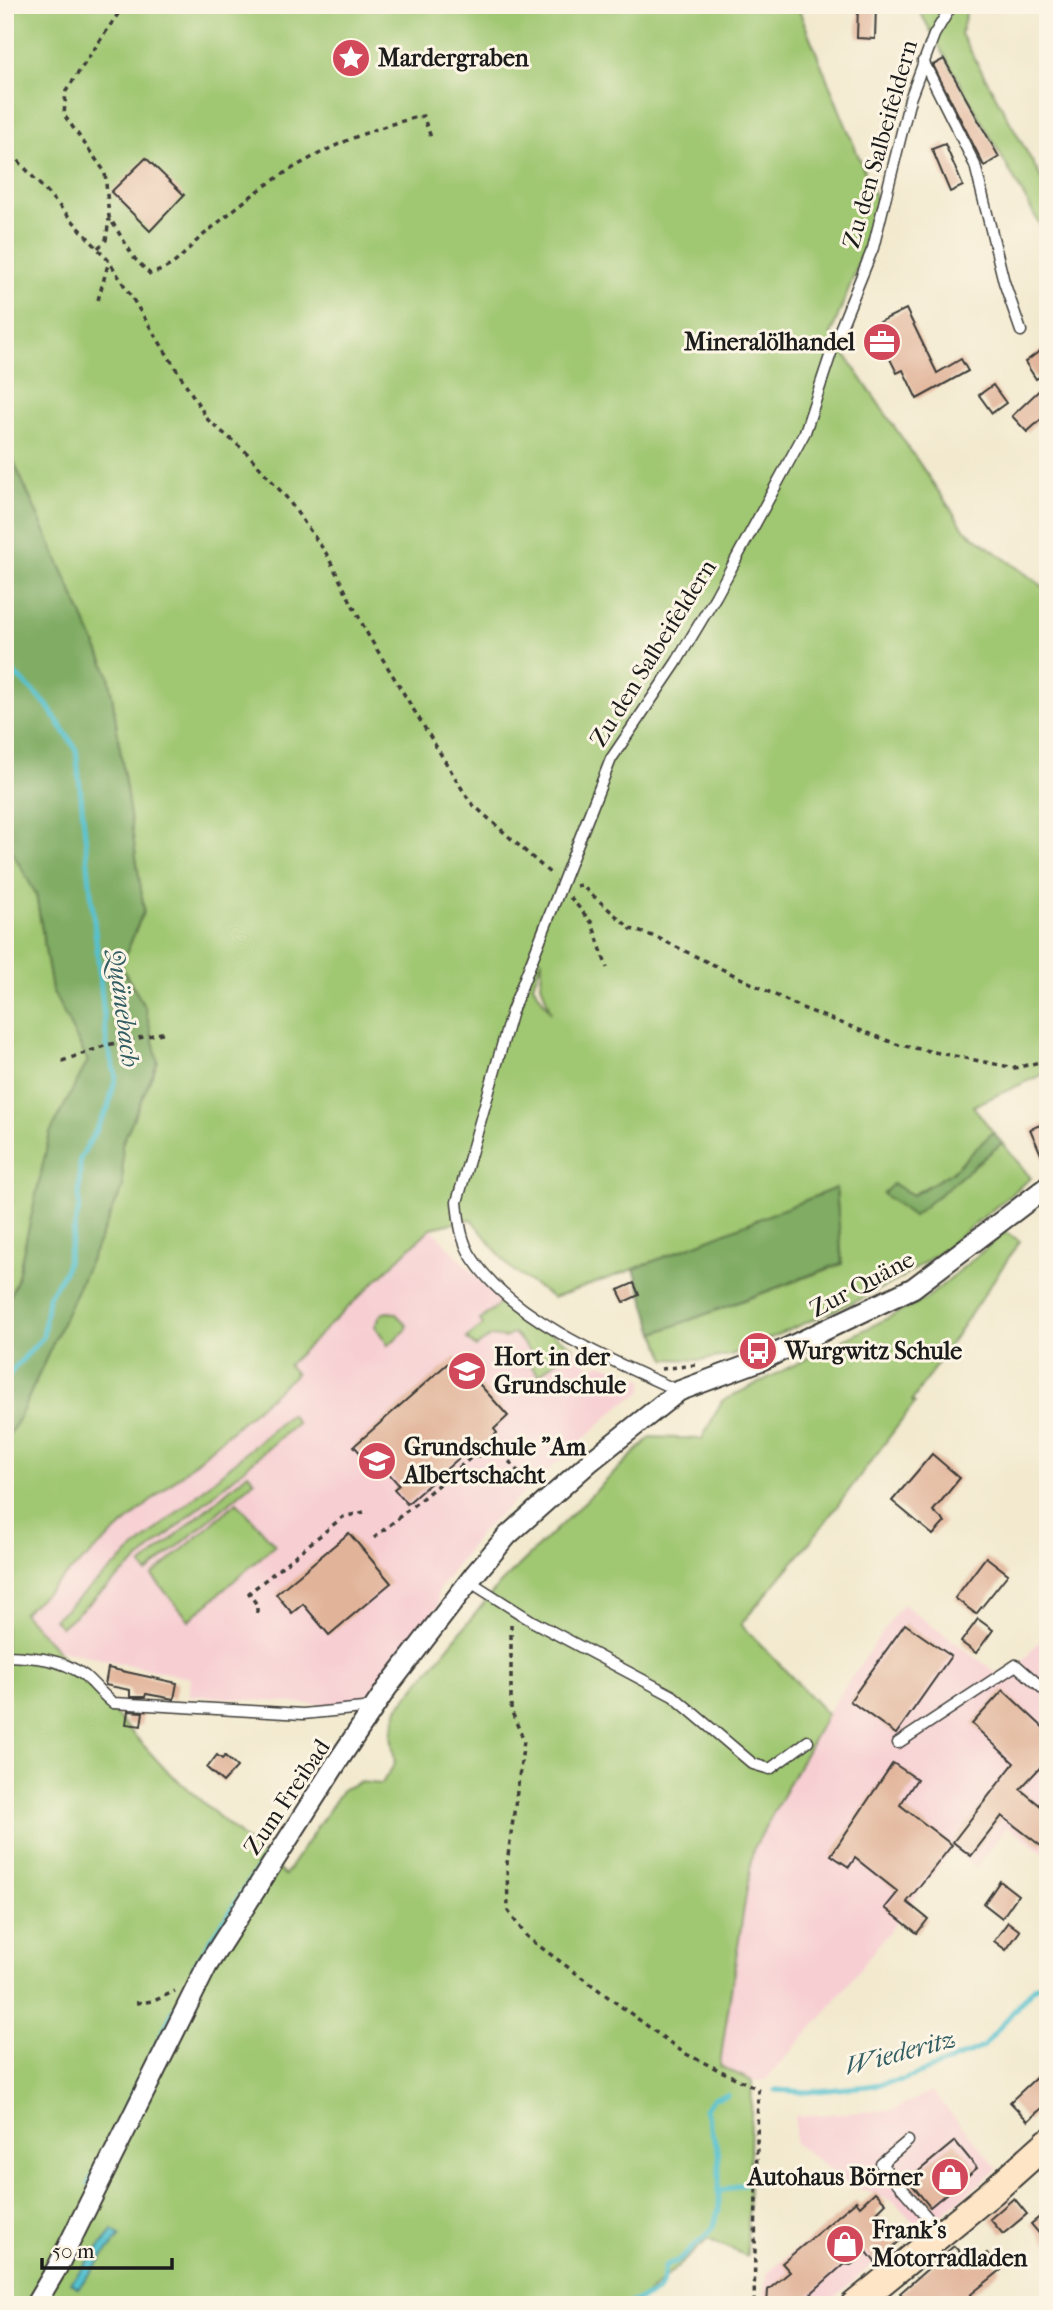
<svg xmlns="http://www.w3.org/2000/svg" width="1053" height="2310" viewBox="0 0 1053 2310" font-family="'IM FELL French Canon',serif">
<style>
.built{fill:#f7cfd3}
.green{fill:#a0c772;stroke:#5e7247;stroke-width:2;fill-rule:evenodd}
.forest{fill:#80ac64;stroke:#4e6440;stroke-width:2}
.water{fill:#55c1cf;stroke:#386e76;stroke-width:2}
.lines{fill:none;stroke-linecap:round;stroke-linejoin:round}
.stream{stroke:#55c1cf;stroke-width:5}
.building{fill:#e1b399}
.service-casing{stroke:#3c3b37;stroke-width:13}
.minor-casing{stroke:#3c3b37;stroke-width:23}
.secondary-casing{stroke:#3c3b37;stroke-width:30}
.path{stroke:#3c3b37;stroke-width:3.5;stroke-dasharray:5 5;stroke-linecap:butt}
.service{stroke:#fff;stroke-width:10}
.minor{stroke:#fff;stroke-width:19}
.secondary{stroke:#fde5c5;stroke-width:26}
.labels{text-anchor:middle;stroke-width:6;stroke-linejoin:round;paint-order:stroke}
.poi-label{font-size:24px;font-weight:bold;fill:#1c1c1c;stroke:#fcf5e5;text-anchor:start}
.street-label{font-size:24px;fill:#1c1c1c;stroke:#fcf5e5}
.water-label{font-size:26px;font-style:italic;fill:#335e64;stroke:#fcf5e5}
</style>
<rect width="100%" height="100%" fill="#fcf5e5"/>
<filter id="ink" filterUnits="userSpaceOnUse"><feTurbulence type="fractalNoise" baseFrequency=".0143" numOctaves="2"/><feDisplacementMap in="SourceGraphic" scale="14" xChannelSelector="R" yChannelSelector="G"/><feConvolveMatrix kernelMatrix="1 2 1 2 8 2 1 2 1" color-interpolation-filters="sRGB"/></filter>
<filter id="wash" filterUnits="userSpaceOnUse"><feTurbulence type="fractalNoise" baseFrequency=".00686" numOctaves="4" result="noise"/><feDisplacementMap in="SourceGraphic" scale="28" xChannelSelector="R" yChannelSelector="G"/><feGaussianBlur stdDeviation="1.57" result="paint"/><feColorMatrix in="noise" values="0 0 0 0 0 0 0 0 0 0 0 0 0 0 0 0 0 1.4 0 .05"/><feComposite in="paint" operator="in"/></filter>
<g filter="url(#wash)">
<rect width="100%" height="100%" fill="#f2e9ce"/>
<g class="built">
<path d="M431 1228 497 1298 573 1347 590 1367 601 1363 644 1380 642 1392 622 1404 480 1533 438 1591V1606L365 1699 336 1706 189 1695 191 1678 56 1649 23 1613 296 1374 288 1365Z"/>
<path d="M902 1604 1007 1680 1048 1631V1852L1046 1854 1007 1827 976 1868 952 1850 824 2015 765 2080 752 2081 720 2066 753 1850 829 1710Z"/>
<path d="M932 2091 998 2169 921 2231 895 2202 848 2184 795 2143V2116L893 2110Z"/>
<path d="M838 2217 875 2262 826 2305H764L766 2273Z"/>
</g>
<g class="green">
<path d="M5 5H797L880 209 831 334 965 530 1048 590V1072L973 1106 993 1132 952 1172 912 1195 913 1216 1002 1143 1031 1178 943 1250 898 1280 858 1300 731 1355 703 1360 666 1359 655 1333 842 1264 836 1188 634 1269 553 1298 511 1269 471 1219 431 1228 288 1365 296 1374 23 1613 165 1769 285 1875 343 1789 359 1782 381 1784 395 1764 391 1734 398 1708 498 1586 651 1437 702 1439 722 1401 926 1299 1005 1232 1020 1241 912 1401 915 1403 810 1542 741 1624 827 1714 753 1850 724 2036 720 2066 752 2081 747 2256 708 2239 635 2305H5V1440L18 1421 123 1187 122 1144 158 1062 145 1007 121 966 144 910 109 675 5 442ZM542 959 541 984 551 1013 533 985Z"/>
<path d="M916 5H968L961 34 1048 190V239Z"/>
<path d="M5 839 36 894 52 990 88 1061 50 1133 17 1280 5 1309Z"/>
<path d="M499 1304 507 1305 573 1347 539 1375 531 1366 532 1354 514 1333 505 1338 491 1336 476 1347 466 1338 483 1325 480 1320Z"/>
<path d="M387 1312 395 1313 407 1325 405 1331 388 1345 375 1326 381 1314Z"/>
<path d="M290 1414 297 1423 61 1627 54 1619Z"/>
<path d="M248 1473 255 1481 147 1573 141 1566Z"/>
<path d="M237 1502 275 1545 189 1620 152 1576Z"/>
</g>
<g class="forest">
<path d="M5 442 109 675 144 910 121 966 145 1007 158 1062 122 1144 123 1187 18 1421 5 1440V1309L17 1280 50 1133 88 1061 52 990 36 894 5 839Z"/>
<path d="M993 1132 1002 1143 913 1216 883 1194 893 1184 913 1195 952 1172Z"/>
<path d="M836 1188 842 1263 655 1333 634 1269Z"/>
</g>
<path class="water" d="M113 2230 120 2236 78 2288 71 2282Z"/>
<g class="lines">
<g class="stream">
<path d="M5 634 7 666 46 704 76 749 107 1045 116 1076 108 1108 80 1159 79 1208 65 1270 48 1298 43 1337 11 1372 5 1385"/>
<path d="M194 1966 267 1854"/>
<path d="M776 2090 808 2092 868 2086 903 2080 936 2067 983 2047 1034 1987 1048 1982"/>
<path d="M89 2183 175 2007"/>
<path d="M718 2192 746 2183"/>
<path d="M626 2305C651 2292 661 2301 665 2267L681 2259 706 2235 713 2227 719 2209V2155L705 2109 714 2098 727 2095"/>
</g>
</g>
<g id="blocks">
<g class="building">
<path d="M858 5H876L875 39 857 38Z"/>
<path d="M944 59 999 157 984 166 933 65Z"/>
<path d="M945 144 963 186 950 192 932 149Z"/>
<path d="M146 158 184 195 150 231 111 192Z"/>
<path d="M906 309 937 373 961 359 968 371 917 399 903 370 897 373 873 325Z"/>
<path d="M1048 345V371L1036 379 1025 362Z"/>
<path d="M1048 382V413L1027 432 1012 416Z"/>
<path d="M993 385 1006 403 992 413 979 395Z"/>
<path d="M1048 1122V1170L1030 1129Z"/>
<path d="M634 1283 639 1295 624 1302 618 1290Z"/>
<path d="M455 1357 508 1416 494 1429 497 1433 482 1447 477 1442 407 1504 394 1489 399 1485 379 1462 374 1468 354 1446Z"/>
<path d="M932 1454 960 1478 933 1511 945 1522 933 1535 892 1501Z"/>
<path d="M349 1533 391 1583 329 1635 303 1604 292 1613 276 1594Z"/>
<path d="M986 1557 1008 1574 976 1614 955 1598Z"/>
<path d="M978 1619 993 1630 976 1653 961 1642Z"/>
<path d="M905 1624 951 1656 896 1734 850 1701Z"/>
<path d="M108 1668 177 1683 174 1699 146 1694 145 1697H130V1690L105 1685Z"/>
<path d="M1003 1690 1048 1732V1759L1020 1789 1048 1812V1838L1041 1846 1002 1816 971 1856 953 1842 1014 1763 972 1724Z"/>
<path d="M128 1711 143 1712 141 1726 126 1724Z"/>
<path d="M217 1755 222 1759 225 1756 237 1767 223 1782 207 1768Z"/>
<path d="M893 1763 917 1779 900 1805 952 1845 907 1902 928 1919 917 1933 885 1908 898 1892 855 1858 849 1867 831 1855Z"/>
<path d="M1000 1881 1018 1895 1002 1918 984 1904Z"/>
<path d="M1008 1922 1020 1931 1006 1950 994 1941Z"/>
<path d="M1040 2074 1048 2082V2102L1028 2121 1010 2102Z"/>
<path d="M955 2141 977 2168 930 2207 908 2180Z"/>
<path d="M875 2192 886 2203 876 2213 901 2240 875 2262 867 2252 851 2265 844 2264 798 2305H767L768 2290 790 2272 782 2263 856 2201 860 2206Z"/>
<path d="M1014 2198 1027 2214 1003 2234 990 2219Z"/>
<path d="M1048 2210V2244L1031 2224Z"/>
<path d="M954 2246 972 2265 987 2253 1001 2270 970 2295 989 2305H910L900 2293Z"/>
</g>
</g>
</g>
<g filter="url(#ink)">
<use href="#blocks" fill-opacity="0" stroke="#3c3b37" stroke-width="2"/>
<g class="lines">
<defs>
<g id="service">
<path d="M923 61 975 165 1004 282 1021 331"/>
<path d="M679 1391C614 1362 513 1320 473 1259 461 1242 459 1222 457 1202L512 1011 611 759 676 663 716 596 805 432 833 347 873 248 910 99 934 35 952 5"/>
<path d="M469 1581 532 1621 673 1696 753 1764 770 1769 808 1741"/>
<path d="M5 1656C34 1657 61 1658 85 1676 95 1685 103 1695 113 1703L303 1714 373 1707"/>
<path d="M898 1743 1016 1665 1048 1693"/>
<path d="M908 2141 881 2164 939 2231"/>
</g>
<path id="minor" d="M35 2305 57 2268 207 1966 336 1764 387 1688 474 1575 507 1536 591 1461 679 1391 762 1360 913 1288 1048 1186"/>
<path id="secondary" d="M854 2305 991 2193 1048 2142"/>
</defs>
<use href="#service" class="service-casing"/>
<use href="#minor" class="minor-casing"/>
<use href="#secondary" class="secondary-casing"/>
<g class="path">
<path d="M124 5 66 91 64 115 105 172 109 217 135 259 150 274C180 265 180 255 201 237 224 218 249 196 274 180 318 151 371 127 423 116L432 140"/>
<path d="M5 146 109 261 208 420 246 452 286 497 326 553 368 635 470 802 552 875"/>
<path d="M98 248 106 240 109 219"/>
<path d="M98 300 109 261"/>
<path d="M576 886 581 885 631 929 656 937 802 1008 899 1045 1015 1068 1048 1060"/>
<path d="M570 897 592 923 607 968"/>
<path d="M62 1061 107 1045 166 1032"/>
<path d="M661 1369 695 1365"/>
<path d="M487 1442 496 1446 534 1490"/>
<path d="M374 1538 473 1456 487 1455 496 1446"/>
<path d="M257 1613V1605L249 1593 343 1517 364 1512"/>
<path d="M511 1624V1710L524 1741 507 1863 508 1911 527 1937 684 2053 758 2089 754 2305"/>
<path d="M136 2003 154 2001 175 1991"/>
<path d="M1039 2305 1048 2288"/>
</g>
<use href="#service" class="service"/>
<use href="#minor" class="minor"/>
<use href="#secondary" class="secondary"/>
</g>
</g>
<defs>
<symbol id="sight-disc" viewBox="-11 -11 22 22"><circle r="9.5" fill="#d1495b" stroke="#fcf5e5"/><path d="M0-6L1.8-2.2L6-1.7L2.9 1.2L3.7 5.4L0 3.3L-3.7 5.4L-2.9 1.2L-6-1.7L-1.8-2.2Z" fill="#fff"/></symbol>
<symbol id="office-disc" viewBox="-11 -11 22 22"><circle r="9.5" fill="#d1495b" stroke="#fcf5e5"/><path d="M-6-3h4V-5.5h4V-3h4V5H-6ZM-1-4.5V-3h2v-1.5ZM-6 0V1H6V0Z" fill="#fff"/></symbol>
<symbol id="bus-disc" viewBox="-11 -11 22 22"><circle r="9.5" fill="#d1495b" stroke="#fcf5e5"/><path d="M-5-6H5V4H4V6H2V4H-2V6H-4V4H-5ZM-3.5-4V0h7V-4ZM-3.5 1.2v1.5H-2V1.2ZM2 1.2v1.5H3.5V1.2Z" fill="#fff"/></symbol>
<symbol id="school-disc" viewBox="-11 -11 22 22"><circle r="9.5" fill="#d1495b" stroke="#fcf5e5"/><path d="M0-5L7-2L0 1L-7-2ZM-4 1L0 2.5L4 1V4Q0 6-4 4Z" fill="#fff"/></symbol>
<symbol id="shop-disc" viewBox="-11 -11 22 22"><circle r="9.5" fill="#d1495b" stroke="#fcf5e5"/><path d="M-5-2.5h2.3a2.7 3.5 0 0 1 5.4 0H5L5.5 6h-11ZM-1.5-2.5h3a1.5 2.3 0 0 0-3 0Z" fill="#fff"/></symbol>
</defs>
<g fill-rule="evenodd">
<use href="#sight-disc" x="329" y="36" width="44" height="44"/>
<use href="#office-disc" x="860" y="320" width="44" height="44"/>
<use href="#bus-disc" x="736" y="1329" width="44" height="44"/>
<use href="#school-disc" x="445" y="1349" width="44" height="44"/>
<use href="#school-disc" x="355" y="1439" width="44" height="44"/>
<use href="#shop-disc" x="928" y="2155" width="44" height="44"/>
<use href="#shop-disc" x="823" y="2222" width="44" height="44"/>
</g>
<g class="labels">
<g class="poi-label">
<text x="378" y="66">Mardergraben</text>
<text x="855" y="350" text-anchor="end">Mineralölhandel</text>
<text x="785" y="1359">Wurgwitz Schule</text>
<text x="494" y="1365">Hort in der<tspan x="494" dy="28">Grundschule</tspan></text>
<text x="404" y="1455">Grundschule "Am<tspan x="404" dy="28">Albertschacht</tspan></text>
<text x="923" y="2185" text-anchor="end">Autohaus Börner</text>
<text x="872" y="2238">Frank's<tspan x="872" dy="28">Motorradladen</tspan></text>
</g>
<g class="street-label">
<text transform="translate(880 144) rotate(-74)" y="8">Zu den Salbeifeldern</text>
<text transform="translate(653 653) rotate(-58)" y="8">Zu den Salbeifeldern</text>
<text transform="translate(862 1284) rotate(-28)" y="8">Zur Quäne</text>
<text transform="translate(287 1797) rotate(-56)" y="8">Zum Freibad</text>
</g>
<g class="water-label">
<text transform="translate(124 1008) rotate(83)" y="9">Quänebach</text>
<text transform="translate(900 2052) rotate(-15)" y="9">Wiederitz</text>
</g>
</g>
<rect width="1053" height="2310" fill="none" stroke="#fcf5e5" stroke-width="28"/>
<path d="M42 2258v10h130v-10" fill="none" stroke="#1c1c1c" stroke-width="3.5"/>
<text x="52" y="2258" font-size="21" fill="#1c1c1c" stroke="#fcf5e5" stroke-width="5" paint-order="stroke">50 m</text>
</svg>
